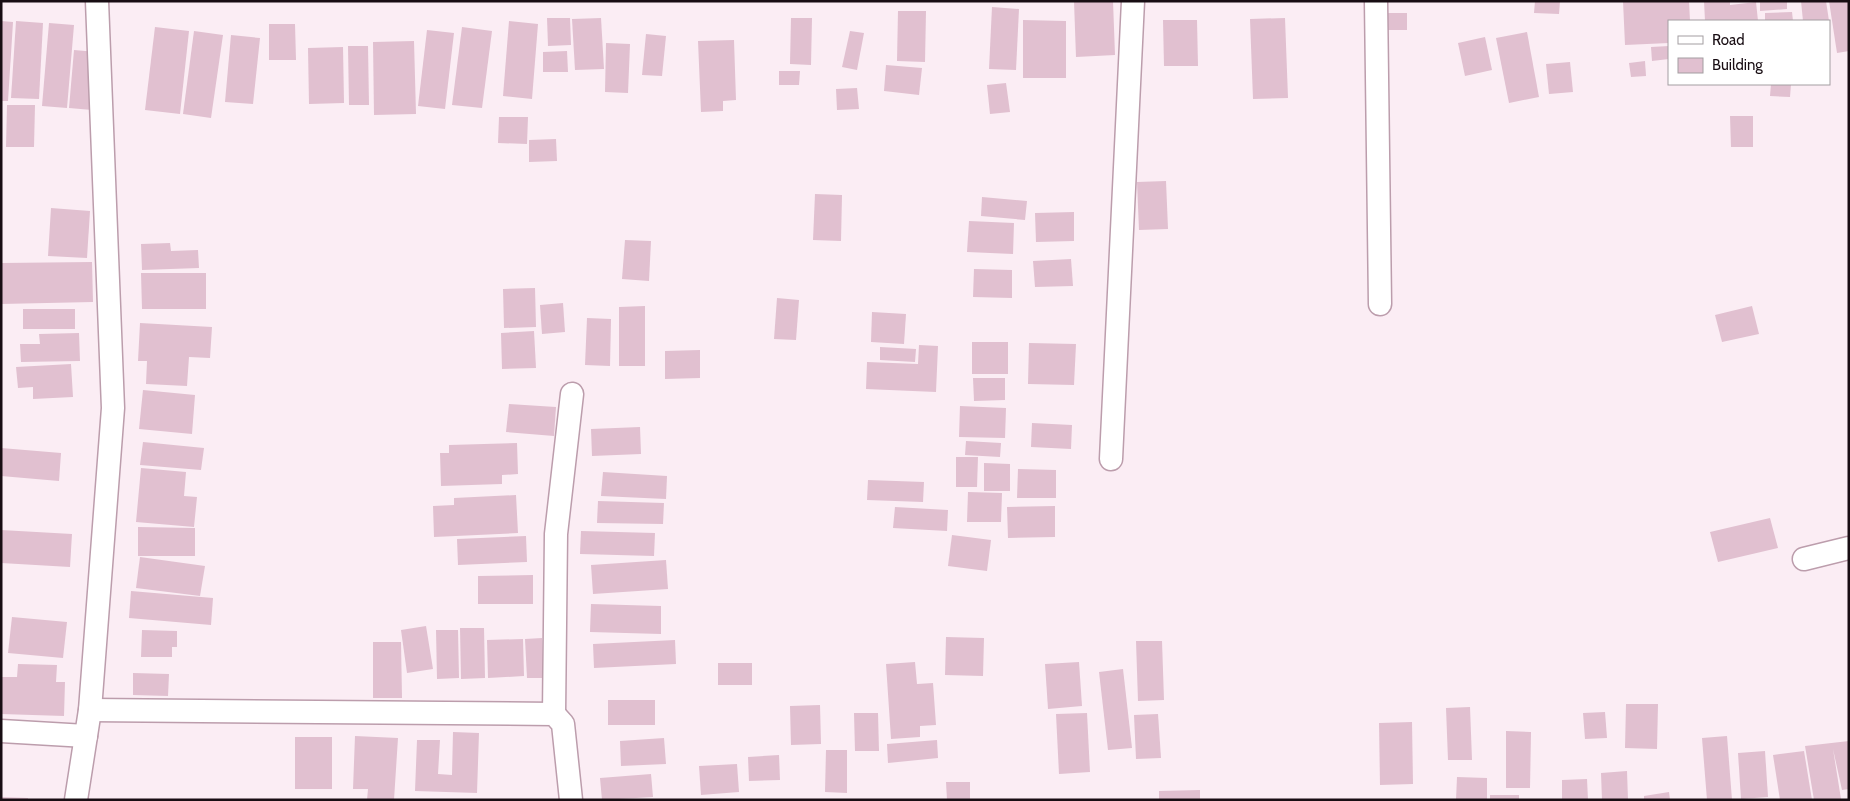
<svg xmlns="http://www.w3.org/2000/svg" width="1850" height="801" viewBox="0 0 1850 801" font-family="Cabin,sans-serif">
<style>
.building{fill:#e1c0d0}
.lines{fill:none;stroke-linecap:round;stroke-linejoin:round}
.minor-casing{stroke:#bc9dac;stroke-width:25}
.minor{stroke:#fff;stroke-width:22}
</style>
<rect width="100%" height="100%" fill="#fbedf4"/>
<g class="building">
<path d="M1074 1H1113L1115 55 1076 57Z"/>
<path d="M1535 1H1560L1559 14 1534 13Z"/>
<path d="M1623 1H1689L1690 21H1669V43L1625 45Z"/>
<path d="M1704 1H1730V5L1756 2 1758 21H1705Z"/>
<path d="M1760 1H1787V9L1760 11Z"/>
<path d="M1801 1H1826L1829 21H1803Z"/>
<path d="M1829 1H1849V51L1837 53Z"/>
<path d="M992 7 1019 9 1016 70 989 69Z"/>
<path d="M898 11H926L925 62 897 61Z"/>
<path d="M1792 12 1793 21H1765V13Z"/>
<path d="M1381 13H1407V30H1382Z"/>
<path d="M547 18H570L571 45 548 46Z"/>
<path d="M601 18 604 69 575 70 572 19Z"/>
<path d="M791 18H812L811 65 790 64Z"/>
<path d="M1285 18 1288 98 1253 99 1250 19Z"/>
<path d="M1023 20 1066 21V78H1023Z"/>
<path d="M1163 20H1197L1198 66H1164Z"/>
<path d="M1 21 13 22 8 101H1Z"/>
<path d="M16 21 43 23 39 99 11 98Z"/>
<path d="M509 21 538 24 532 99 503 96Z"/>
<path d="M49 23 74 25 67 108 42 106Z"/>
<path d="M269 24H295L296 60H269Z"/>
<path d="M155 27 189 31 180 114 145 110Z"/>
<path d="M462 27 492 31 482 108 452 105Z"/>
<path d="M427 30 454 33 445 109 418 106Z"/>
<path d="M194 31 223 35 211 118 183 114Z"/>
<path d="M850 31 864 33 857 70 842 67Z"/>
<path d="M1527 32 1539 97 1509 103 1496 38Z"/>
<path d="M646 34 666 36 662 76 642 75Z"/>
<path d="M231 35 260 38 253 104 225 102Z"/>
<path d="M1485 37 1492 70 1465 76 1458 43Z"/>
<path d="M734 40 736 100 723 101V111L701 112 698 41Z"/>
<path d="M414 41 416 114 374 115 373 42Z"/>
<path d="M606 43 630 44 628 93 605 92Z"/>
<path d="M348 46H368L369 105H349Z"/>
<path d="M1669 46V59L1652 61 1651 47Z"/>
<path d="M343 47 344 103 309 104 308 48Z"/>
<path d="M74 50 97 52 92 110 69 108Z"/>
<path d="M567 51 568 72H543V52Z"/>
<path d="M1645 61 1646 76 1631 77 1629 63Z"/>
<path d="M1570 62 1573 92 1549 94 1546 64Z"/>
<path d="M886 65 922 68 919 95 884 91Z"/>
<path d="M779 71H800L799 85H779Z"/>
<path d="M1006 83 1010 112 990 114 987 85Z"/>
<path d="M1771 84H1791L1790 97 1770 96Z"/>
<path d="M857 88 859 109 837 110 836 89Z"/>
<path d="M7 105H35L34 147H6Z"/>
<path d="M1730 116H1753V147H1731Z"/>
<path d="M499 117H528L527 144 498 143Z"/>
<path d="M556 139 557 161 529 162V140Z"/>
<path d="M1166 181 1168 229 1139 230 1137 182Z"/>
<path d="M815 194 842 195 841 241 813 240Z"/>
<path d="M982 197 1027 201 1025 220 981 216Z"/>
<path d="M51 208 90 211 87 258 48 256Z"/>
<path d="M1074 212V241L1036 242 1035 213Z"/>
<path d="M969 221 1014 223 1013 254 967 252Z"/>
<path d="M625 240 651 241 649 281 622 279Z"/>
<path d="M170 243 171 251 198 250 199 268 142 270 141 244Z"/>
<path d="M1071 259 1073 286 1035 287 1033 261Z"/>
<path d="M92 262 93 302 1 304V263Z"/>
<path d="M974 269 1012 270V298L973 297Z"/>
<path d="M141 273H206V309H142Z"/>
<path d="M535 288 536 327 504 328 503 289Z"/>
<path d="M777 298 799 300 796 340 774 339Z"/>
<path d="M563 303 565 332 542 334 540 305Z"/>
<path d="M645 306V366H619V307Z"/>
<path d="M1752 306 1759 334 1722 342 1715 315Z"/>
<rect x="23" y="309" width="52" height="20"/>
<path d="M872 312 906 314 904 344 871 342Z"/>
<path d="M587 318 611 319 610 366 585 365Z"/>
<path d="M140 323 212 327 210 358 189 357 187 386 146 384 147 361H138Z"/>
<path d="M534 331 536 368 502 369 501 333Z"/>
<path d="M79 333 80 361 21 362 20 344H40L39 334Z"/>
<rect x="972" y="342" width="36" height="32"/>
<path d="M1029 343 1076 344 1074 385 1028 384Z"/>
<path d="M919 345 938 346 936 392 866 389 867 362 918 364Z"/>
<path d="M880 347 916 349 915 362 880 360Z"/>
<path d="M700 350V378L665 379V351Z"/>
<path d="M71 364 73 397 33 399V387L18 388 16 367Z"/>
<path d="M973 378H1005V400L974 401Z"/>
<path d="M143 390 195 395 192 434 139 429Z"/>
<path d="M509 404 556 407 554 436 506 432Z"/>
<path d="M960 406 1006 408 1005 438 959 437Z"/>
<path d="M1032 423 1072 425 1071 449 1031 447Z"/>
<path d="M640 427 641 454 592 456 591 429Z"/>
<path d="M966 441 1001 443 1000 457 965 455Z"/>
<path d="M143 442 204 448 201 470 140 465Z"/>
<path d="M517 443 518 474 502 475V484L441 486 440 453H449V445Z"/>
<path d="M1 448 61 453 59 481 1 476Z"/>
<path d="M956 457H978L977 487H956Z"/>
<path d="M984 463 1010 464V491H984Z"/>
<path d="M141 468 186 472 184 496 197 497 194 527 136 522Z"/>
<path d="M1018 469 1056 470V498H1017Z"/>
<path d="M603 472 667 476 666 499 601 496Z"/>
<path d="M868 480 924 482 923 502 867 500Z"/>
<path d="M968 492 1002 493 1001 522H967Z"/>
<path d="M516 495 518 533 434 537 433 506 454 505V498Z"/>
<path d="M598 501 664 503 663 524 597 523Z"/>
<path d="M1055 506V537L1008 538 1007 507Z"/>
<path d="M895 507 948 510 947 531 893 528Z"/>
<path d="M1770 518 1778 548 1718 562 1710 532Z"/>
<path d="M138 527 195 528V556H138Z"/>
<path d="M1 530 72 534 70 567 1 563Z"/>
<path d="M581 531 655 533 654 556 580 554Z"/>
<path d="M952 535 991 540 987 571 948 566Z"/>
<path d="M526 536 527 562 458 565 457 539Z"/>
<path d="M140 557 205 566 200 596 136 588Z"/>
<path d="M666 560 668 589 593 594 591 565Z"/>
<path d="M533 575V604H478V576Z"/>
<path d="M131 591 213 598 211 625 129 618Z"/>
<path d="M591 604 661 606V634L590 632Z"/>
<path d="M12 617 67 622 63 658 8 653Z"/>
<path d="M426 626 433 669 407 673 401 630Z"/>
<path d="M460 628H484L485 678 461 679Z"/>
<path d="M142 630 177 631V647H172V657H141Z"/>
<path d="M436 630H458L459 678 437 679Z"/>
<path d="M946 637 984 638 983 676 945 675Z"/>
<path d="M542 638 543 678H527L525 639Z"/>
<path d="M523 639 524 676 488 678 487 640Z"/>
<path d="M675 640 676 664 594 668 593 644Z"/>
<path d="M1136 641H1162L1164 700 1138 701Z"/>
<path d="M373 642H401L402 698H373Z"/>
<path d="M915 662 917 684 933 683 936 725 920 726V737L891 739 886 664Z"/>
<path d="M1079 662 1082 706 1048 709 1045 664Z"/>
<rect x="718" y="663" width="34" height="22"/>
<path d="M18 664 57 665 56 682H65L64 716 1 714V677H17Z"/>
<path d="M1123 669 1132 748 1108 750 1099 672Z"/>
<path d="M133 673 169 674 168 696 133 695Z"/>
<rect x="608" y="700" width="47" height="25"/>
<path d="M1626 704H1658L1657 749 1625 748Z"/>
<path d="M820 705 821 744 791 745 790 706Z"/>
<path d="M1470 707 1472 760H1448L1446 708Z"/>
<path d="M1605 712 1607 738 1585 739 1583 713Z"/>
<path d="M854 713H878L879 751H855Z"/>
<path d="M1087 713 1090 772 1059 774 1056 714Z"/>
<path d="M1158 714 1161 758 1136 759 1134 715Z"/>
<path d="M1412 722 1413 784 1380 785 1379 723Z"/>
<path d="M1506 731 1531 732 1530 788H1506Z"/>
<path d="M453 732 479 733 477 793 415 791 417 740H440L438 774 452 775Z"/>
<path d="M355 736 398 738 394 800H367L368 789H353Z"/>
<path d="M1727 736 1732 800H1707L1702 738Z"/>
<rect x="295" y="737" width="37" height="52"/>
<path d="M664 738 666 764 621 766 620 741Z"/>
<path d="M937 740 938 758 888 763 887 744Z"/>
<path d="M1849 741V789L1842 790 1833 749 1841 799 1814 800 1805 746Z"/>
<path d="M826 750H847V793L825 792Z"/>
<path d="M1765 751 1768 797 1741 799 1738 753Z"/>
<path d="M1804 751 1812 800H1780L1773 755Z"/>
<path d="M779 755 780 780 749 781 748 757Z"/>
<path d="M737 764 739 792 701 795 699 766Z"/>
<path d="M1627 771 1628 800H1602L1601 773Z"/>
<path d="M651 774 653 797 602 800 600 778Z"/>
<path d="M1457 777 1487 778V800H1456Z"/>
<path d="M1587 779 1588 800H1562V780Z"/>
<path d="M946 782H970V800H947Z"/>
<path d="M1200 790V800H1159V791Z"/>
<path d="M1669 792 1670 800H1644V796Z"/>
<rect x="1490" y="795" width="29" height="5"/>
<path d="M1 797 28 798V800H1Z"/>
</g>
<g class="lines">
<defs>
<g id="minor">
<path d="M1376 1 1380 304"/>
<path d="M1111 459 1133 1"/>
<path d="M1804 559 1849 548"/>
<path d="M90 710 554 714 563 724 571 800"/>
<path d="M554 714 556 534 572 394"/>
<path d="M1 731 86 736"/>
<path d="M76 800 90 710 113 408 97 1"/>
</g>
</defs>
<use href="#minor" class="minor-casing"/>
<use href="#minor" class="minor"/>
</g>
<rect width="1850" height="801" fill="none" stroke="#180d13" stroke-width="5"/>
<rect x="1668" y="20" width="162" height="65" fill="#ffffff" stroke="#a39ea1"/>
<rect x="1678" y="36" width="25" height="8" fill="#ffffff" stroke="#a39ea1"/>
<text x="1712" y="45" font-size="15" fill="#180d13">Road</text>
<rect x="1678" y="58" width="25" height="15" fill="#e1c0d0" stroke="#a39ea1"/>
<text x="1712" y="70" font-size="15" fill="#180d13">Building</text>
</svg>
